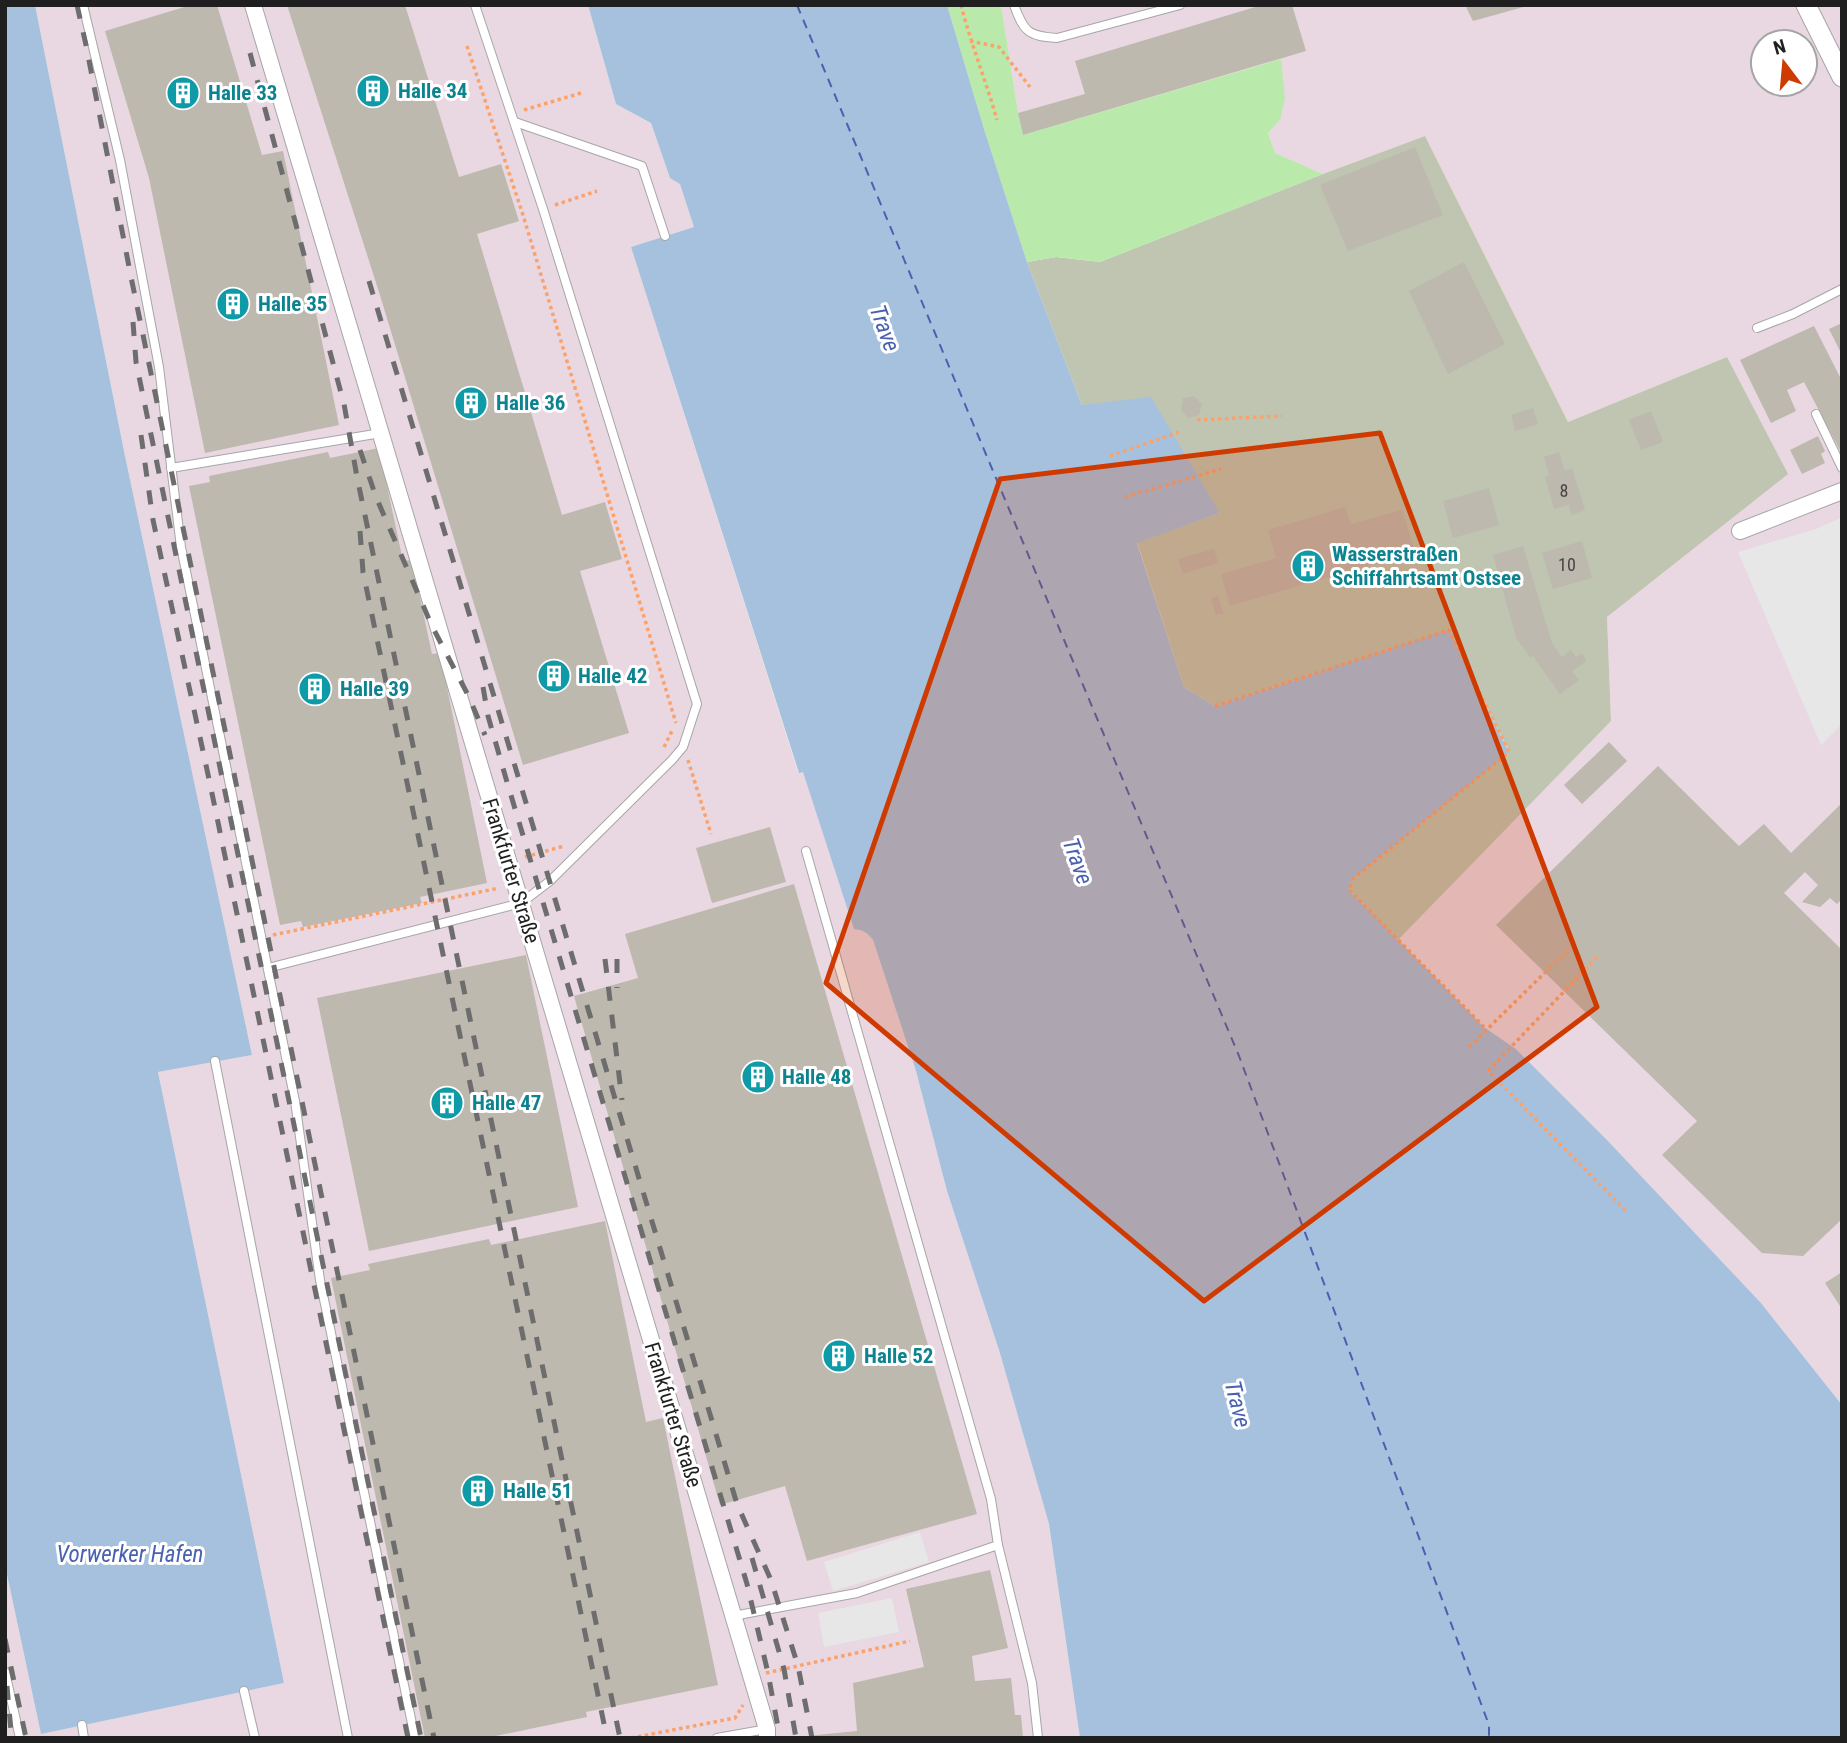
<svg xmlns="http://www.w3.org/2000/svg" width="1847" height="1743" viewBox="0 0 1847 1743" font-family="'Roboto Condensed',sans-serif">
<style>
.industrial{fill:#e9d7e1;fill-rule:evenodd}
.construction{fill:#bfc5b1}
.grass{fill:#b9eaab}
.parking{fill:#e7e7e7}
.water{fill:#a6c1de}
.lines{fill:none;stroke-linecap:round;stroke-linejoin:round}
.ferry{stroke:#4a61b0;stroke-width:2;stroke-dasharray:9 7;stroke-linecap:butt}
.building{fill:#bdb9af}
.service-casing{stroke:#a6a6a6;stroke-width:10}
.minor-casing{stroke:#a6a6a6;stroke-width:18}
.tertiary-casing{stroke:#a6a6a6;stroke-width:21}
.path{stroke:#fba26c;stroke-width:3.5;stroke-dasharray:3.5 3.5;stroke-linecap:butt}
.service{stroke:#fff;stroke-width:8}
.minor{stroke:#fff;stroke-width:16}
.tertiary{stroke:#fff;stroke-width:19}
.rail{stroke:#6d6d6d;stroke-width:5;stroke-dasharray:14 14;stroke-linecap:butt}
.marked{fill:#cf3a00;fill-opacity:0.2;stroke:#cf3a00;stroke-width:5;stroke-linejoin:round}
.labels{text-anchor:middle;stroke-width:6;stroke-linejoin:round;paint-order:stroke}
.number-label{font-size:18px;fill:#464643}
.culture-label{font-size:21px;font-weight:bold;fill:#0d838f;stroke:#fff;text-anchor:start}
.street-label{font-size:21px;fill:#1f1f1f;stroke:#fff}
.water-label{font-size:23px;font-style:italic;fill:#4a61b0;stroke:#fff}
</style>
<rect width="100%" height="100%" fill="#f0efe6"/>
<g class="industrial">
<path d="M35 5H588L616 104 651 123 670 178 680 183 694 227 631 247 798 772 803 771 861 930 868 933 873 940 916 1071 947 1191 999 1350 1049 1524 1080 1738H5V1565L41 1734 284 1683 158 1072 252 1055 125 456Z"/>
<path d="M1001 5H1842V1405L1761 1303 1607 1140 1516 1049 1484 1027 1398 940 1611 721 1607 617 1787 474 1727 357 1568 422 1425 136 1323 174 1275 153 1268 133 1280 120 1281 59 1023 135 1018 113ZM1763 42H1805V84H1763Z"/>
</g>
<path class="construction" d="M1425 136 1568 422 1727 357 1788 474 1607 617 1611 721 1398 940 1349 890 1353 879 1509 751 1449 631 1215 706 1184 687 1137 542 1220 513 1082 405 1027 262 1056 257 1100 262 1323 174Z"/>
<path class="grass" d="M947 5H1001L1018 113 1023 135 1281 59 1285 98 1280 120 1268 133 1275 153 1323 174 1100 262 1056 257 1027 262 984 129Z"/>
<g class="parking">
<path d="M1842 517V724L1821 745 1738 552 1816 529Z"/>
<path d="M920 1532 929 1562 833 1591 824 1562Z"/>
<path d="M892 1598 899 1632 824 1647 818 1613Z"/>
</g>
<g class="water">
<path d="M5 5H35L125 456 252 1055 158 1072 284 1683 41 1734 5 1565Z"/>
<path d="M588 5H947L984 129 1027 262 1082 405 1151 397 1220 513 1137 543 1184 687 1215 706 1449 630 1509 752 1353 879 1349 890 1484 1027 1516 1049 1607 1140 1761 1303 1842 1405V1738H1080L1049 1524 999 1350 947 1191 916 1071 873 940C867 932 863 930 854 929L803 772 799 773 631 247 694 227 680 184 670 178 651 123 616 104Z"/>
</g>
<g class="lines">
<path class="ferry" d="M797 5 1239 1056 1489 1725V1738"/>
</g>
<g class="building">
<path d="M191 5H217L262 155 283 151 339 425 205 453 149 178 105 31Z"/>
<path d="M287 5H405L459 177 501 164 519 221 477 234 562 515 605 502 622 559 580 571 629 733 523 765 379 292Z"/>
<path d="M1262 5H1292L1306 51 1023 135 1018 113 1085 94 1075 61Z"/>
<path d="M1465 5H1527V6L1473 21Z"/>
<path d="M1415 147 1443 215 1348 251 1320 185Z"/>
<path d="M1464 262 1505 344 1448 374 1409 291Z"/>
<path d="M1842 323V355L1829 329Z"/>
<path d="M1814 326 1842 381V454L1804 382 1787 390 1796 411 1771 423 1740 360Z"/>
<path d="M1194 396 1202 404 1199 415 1188 418 1181 410 1183 398Z"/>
<path d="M1533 408 1538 424 1515 431 1511 415Z"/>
<path d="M1651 411 1663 442 1641 450 1629 420Z"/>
<path d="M1818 436 1825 451 1821 454 1825 463 1802 474 1790 450Z"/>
<path d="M379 448 403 561 412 560 432 654 440 653 487 883 420 897 422 903 303 927 301 921 280 925 189 486 210 482 209 476 328 452 330 458Z"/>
<path d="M1559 452 1565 471 1572 468 1585 510 1572 515 1569 505 1554 509 1545 477 1549 475 1544 457Z"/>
<path d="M1489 488 1499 525 1453 538 1443 501Z"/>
<path d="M1345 507 1351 524 1402 510 1415 552 1230 606 1221 574 1276 558 1268 530Z"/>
<path d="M1582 541 1592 578 1553 589 1542 553Z"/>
<path d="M1523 546 1552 643 1562 657 1571 650 1576 657 1582 654 1587 661 1572 671 1579 680 1560 694 1533 656 1531 658 1516 638 1493 555Z"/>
<path d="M1214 549 1218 563 1183 574 1178 559Z"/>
<path d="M1218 596 1223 613 1216 615 1211 598Z"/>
<path d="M1609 742 1627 761 1582 804 1564 785Z"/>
<path d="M1658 766 1739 846 1764 824 1791 853 1842 803V899L1837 904 1830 898 1820 907 1802 902 1818 885 1805 872 1784 893 1842 950V1219L1803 1256 1762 1253 1662 1155 1697 1121 1496 925Z"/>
<path d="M770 827 786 882 712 903 696 848Z"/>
<path d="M794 884 977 1514 807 1561 785 1486 720 1505 574 996 638 978 625 934Z"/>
<path d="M526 955 578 1207 369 1251 317 998Z"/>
<path d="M605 1221 646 1422 663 1418 718 1685 586 1712 587 1717 486 1738H425L331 1278 370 1270 368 1264 489 1239 491 1245Z"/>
<path d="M1842 1272V1309L1825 1283Z"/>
<path d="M990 1570 1008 1648 972 1656 975 1681 1011 1678 1015 1715H1021L1023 1738H807V1736L857 1731 853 1683 924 1667 906 1589Z"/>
</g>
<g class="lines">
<defs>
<g id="service">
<path d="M83 5 120 160 159 367 181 547 295 1101 320 1280 415 1738"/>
<path d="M1014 5C1024 32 1028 36 1057 38L1180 5"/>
<path d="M515 122 642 166 665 236"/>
<path d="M1757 328 1793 314 1842 289"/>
<path d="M1816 414 1842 468"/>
<path d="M171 468 381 433"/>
<path d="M268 968 521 903 550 881 672 760 683 747 697 704 543 209 475 5"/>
<path d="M215 1061 348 1738"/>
<path d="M998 1545 1032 1683 1038 1738"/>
<path d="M733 1616 857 1593 998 1545 991 1499 806 851"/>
<path d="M5 1672 20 1738"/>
<path d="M244 1691 255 1738"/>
<path d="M82 1725 84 1738"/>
<path d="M717 1738 767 1729"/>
</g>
<g id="minor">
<path d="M253 5 767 1729V1738"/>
<path d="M1740 531 1842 491"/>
</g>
<path id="tertiary" d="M1806 5 1842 77"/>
</defs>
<use href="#service" class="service-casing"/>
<use href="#minor" class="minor-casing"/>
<use href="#tertiary" class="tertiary-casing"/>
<g class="path">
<path d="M961 5C971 44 986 81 997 120"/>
<path d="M970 41 999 47 1030 87"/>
<path d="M467 46 523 215 676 723"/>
<path d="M524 110 581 93"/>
<path d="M555 205 597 191"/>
<path d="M1197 420 1282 416"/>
<path d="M1110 456 1179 432"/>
<path d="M1125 497 1221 469"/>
<path d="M1215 706 1449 630 1509 752 1353 879 1349 890 1484 1027"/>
<path d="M664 747 673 729"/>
<path d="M688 760 711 834"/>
<path d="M525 857 564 846"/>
<path d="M273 935 499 888"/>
<path d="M1597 957 1488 1071 1627 1212"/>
<path d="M1469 1047 1570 948"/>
<path d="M766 1673 910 1641"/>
<path d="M631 1738 735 1718 743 1705"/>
</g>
<use href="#service" class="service"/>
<use href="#minor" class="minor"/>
<use href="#tertiary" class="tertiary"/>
<g class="rail">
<path d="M77 5 86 45 131 277 434 1738"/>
<path d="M250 53 344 404 357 477 620 1738"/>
<path d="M369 281 737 1504 771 1580 798 1666 812 1738"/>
<path d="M133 322 136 362 421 1738"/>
<path d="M141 435 153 520 209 779 408 1738"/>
<path d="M360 450 376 497 432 626 469 697 485 735"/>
<path d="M360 531 363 572 607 1738"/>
<path d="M483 687 488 716 507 782 747 1584 768 1673 780 1738"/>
<path d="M605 959 622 1100"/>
<path d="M617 959V988"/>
<path d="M752 1558 784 1669 796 1738"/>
<path d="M5 1639 26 1738"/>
<path d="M7 1686 11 1731"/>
</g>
</g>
<path class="marked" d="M1380 433 1597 1007 1204 1301 826 983 1000 479Z"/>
<defs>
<symbol id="building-disc" viewBox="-11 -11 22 22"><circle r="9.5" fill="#0f9aa8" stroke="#fff"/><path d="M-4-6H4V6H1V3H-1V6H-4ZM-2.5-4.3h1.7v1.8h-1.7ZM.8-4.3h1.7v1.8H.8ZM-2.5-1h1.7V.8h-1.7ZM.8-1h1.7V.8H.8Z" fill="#fff"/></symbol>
</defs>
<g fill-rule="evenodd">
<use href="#building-disc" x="354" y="72" width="38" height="38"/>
<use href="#building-disc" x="164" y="74" width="38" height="38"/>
<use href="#building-disc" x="214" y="285" width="38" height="38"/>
<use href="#building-disc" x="452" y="384" width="38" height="38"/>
<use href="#building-disc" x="1289" y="547" width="38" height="38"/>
<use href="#building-disc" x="535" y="657" width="38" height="38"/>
<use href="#building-disc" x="296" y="670" width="38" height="38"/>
<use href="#building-disc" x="739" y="1058" width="38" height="38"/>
<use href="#building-disc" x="428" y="1084" width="38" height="38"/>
<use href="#building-disc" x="820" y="1337" width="38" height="38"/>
<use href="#building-disc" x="459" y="1472" width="38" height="38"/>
</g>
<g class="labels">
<g class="number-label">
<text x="1564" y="497">8</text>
<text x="1567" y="571">10</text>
</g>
<g class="culture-label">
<text x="398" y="98">Halle 34</text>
<text x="208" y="100">Halle 33</text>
<text x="258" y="311">Halle 35</text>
<text x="496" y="410">Halle 36</text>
<text x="1332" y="561">Wasserstraßen<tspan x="1332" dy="24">Schiffahrtsamt Ostsee</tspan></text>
<text x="578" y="683">Halle 42</text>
<text x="340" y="696">Halle 39</text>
<text x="782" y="1084">Halle 48</text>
<text x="472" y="1110">Halle 47</text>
<text x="864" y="1363">Halle 52</text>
<text x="503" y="1498">Halle 51</text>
</g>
<g class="street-label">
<text transform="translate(511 871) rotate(73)" y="7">Frankfurter Straße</text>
<text transform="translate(673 1415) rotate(73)" y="7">Frankfurter Straße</text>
</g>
<g class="water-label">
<text transform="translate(885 328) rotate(70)" y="8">Trave</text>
<text transform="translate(1078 861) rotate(70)" y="8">Trave</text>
<text transform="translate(1238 1404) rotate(76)" y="8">Trave</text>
<text x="130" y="1562">Vorwerker Hafen</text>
</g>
</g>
<rect width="1847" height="1743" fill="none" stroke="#1f1f1f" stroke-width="14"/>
<g transform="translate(1784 63) rotate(344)"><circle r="33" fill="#ffffff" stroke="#a5a5a5" stroke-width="2"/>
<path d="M0-5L12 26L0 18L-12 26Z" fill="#cf3a00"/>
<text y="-10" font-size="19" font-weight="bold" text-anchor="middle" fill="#1f1f1f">N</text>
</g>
</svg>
